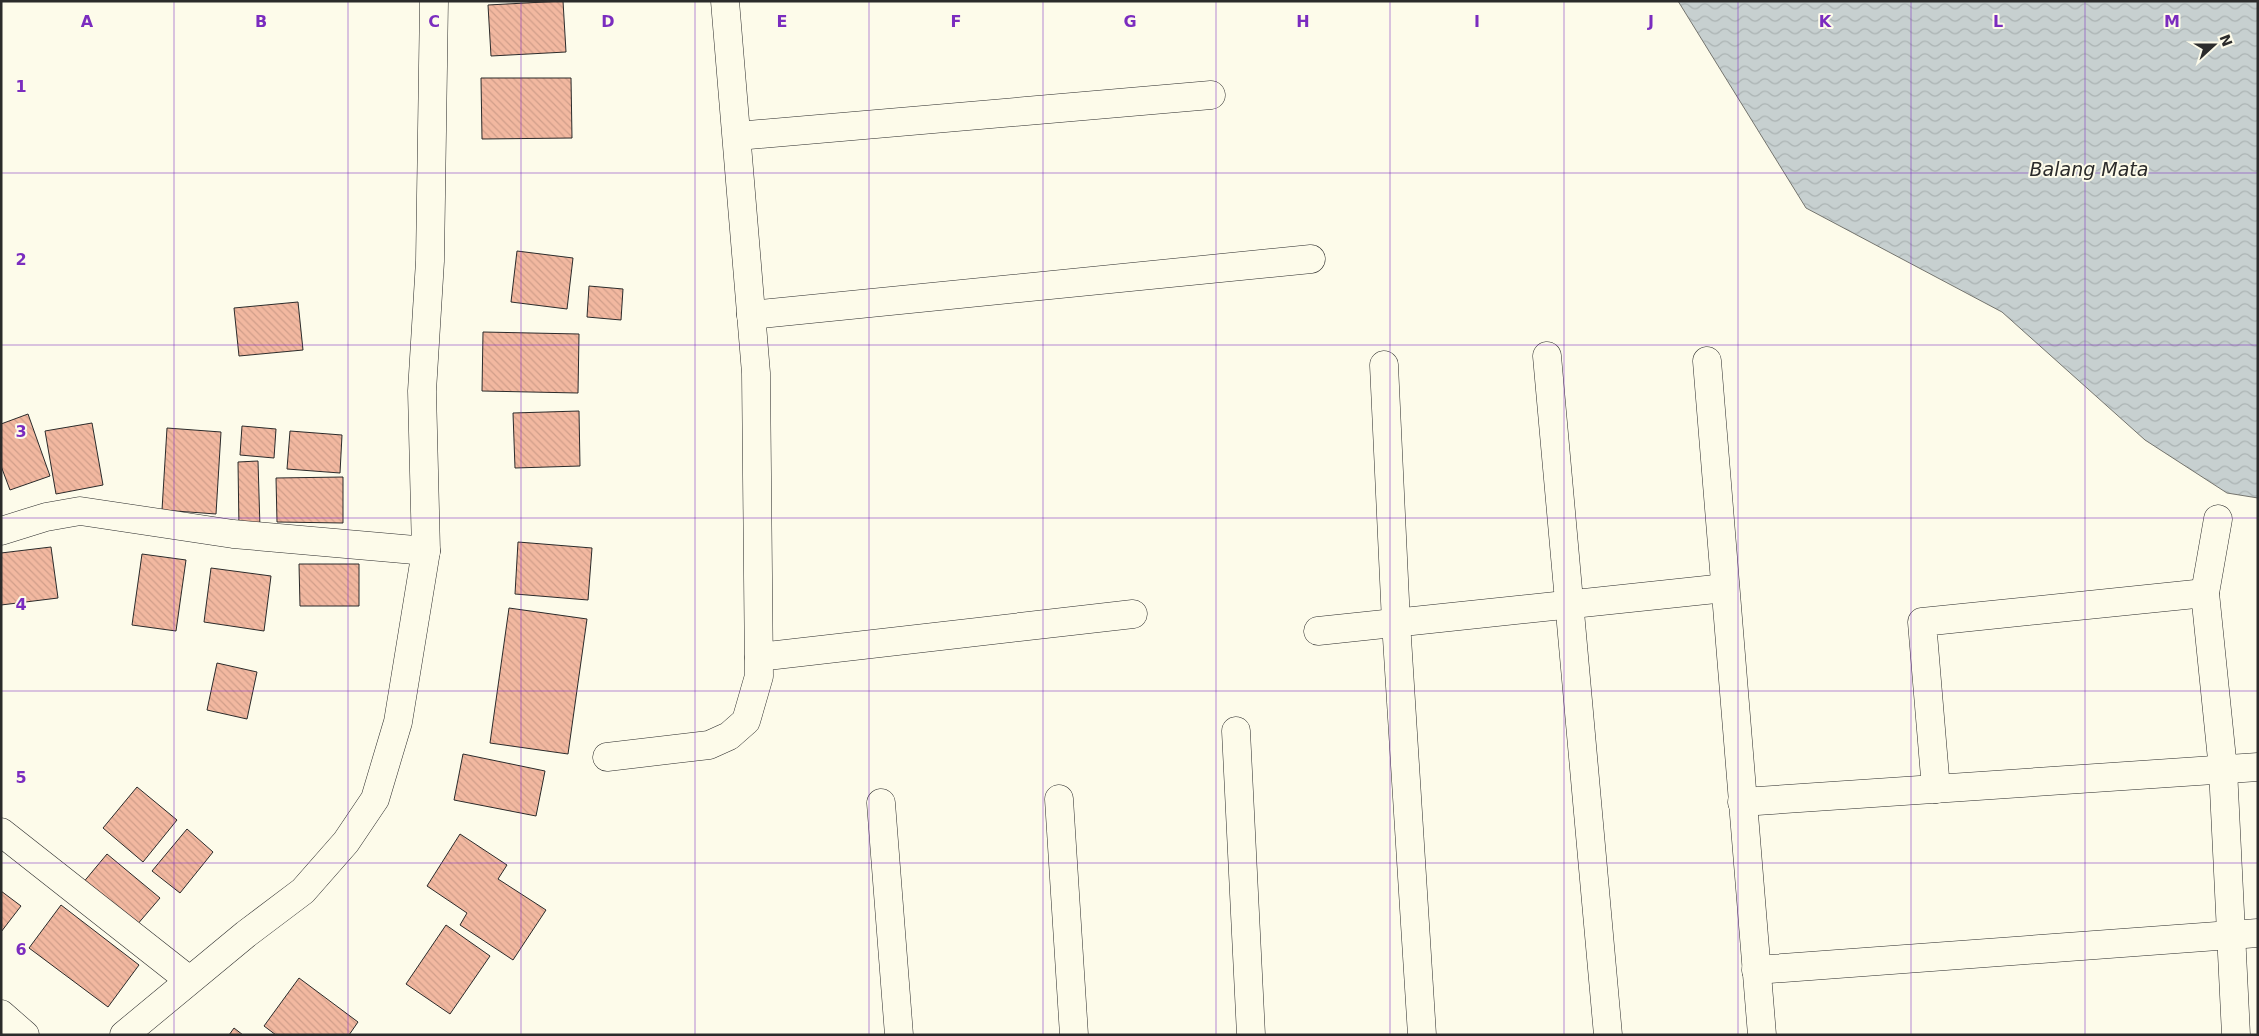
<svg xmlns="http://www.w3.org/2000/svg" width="2259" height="1036" viewBox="0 0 2259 1036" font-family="'DejaVu Sans',sans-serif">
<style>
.water{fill:url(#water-waves);stroke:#74746e}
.building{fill:url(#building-back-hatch);stroke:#2b2b2b}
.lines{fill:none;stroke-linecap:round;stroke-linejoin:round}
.minor-casing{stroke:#2b2b2b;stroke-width:29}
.minor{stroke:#fdfbea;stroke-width:28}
.grid{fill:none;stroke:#7b2cbf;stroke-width:1;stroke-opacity:0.55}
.labels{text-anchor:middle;stroke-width:4;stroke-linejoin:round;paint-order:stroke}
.water-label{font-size:19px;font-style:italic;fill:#2b2b2b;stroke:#fdfbea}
.grid-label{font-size:16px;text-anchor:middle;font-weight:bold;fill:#7b2cbf;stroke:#fdfbea;stroke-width:4;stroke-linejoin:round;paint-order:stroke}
</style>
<defs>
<pattern id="water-waves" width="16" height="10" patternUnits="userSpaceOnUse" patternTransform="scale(1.25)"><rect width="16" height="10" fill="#c7d0d0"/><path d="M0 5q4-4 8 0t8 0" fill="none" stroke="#abb3b3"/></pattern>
<pattern id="building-back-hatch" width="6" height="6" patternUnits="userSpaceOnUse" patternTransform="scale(1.25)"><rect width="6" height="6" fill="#f2b8a0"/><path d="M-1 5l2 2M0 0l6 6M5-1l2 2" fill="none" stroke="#d09e8a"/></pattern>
</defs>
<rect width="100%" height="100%" fill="#fdfbea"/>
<path class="water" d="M1678 1H2258V498L2227 493 2145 440 2002 312 1806 208Z"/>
<g class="building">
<path d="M563 1 566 52 491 56 488 5Z"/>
<path d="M481 78H571L572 138 482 139Z"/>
<path d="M517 251 573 258 567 309 511 302Z"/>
<path d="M589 286 623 289 621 320 587 317Z"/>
<path d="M298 302 303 350 239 356 234 308Z"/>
<path d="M483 332 579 334 578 393 482 391Z"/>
<path d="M579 411 580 466 515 468 513 413Z"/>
<path d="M28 414 50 476 10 490 1 466V424Z"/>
<path d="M92 423 103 485 56 494 45 431Z"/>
<path d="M242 426 276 429 274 458 240 455Z"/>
<path d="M167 428 221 432 216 514 162 510Z"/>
<path d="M290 431 342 435 340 473 287 469Z"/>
<path d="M258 461 260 528 239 529 238 462Z"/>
<path d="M343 477V523L277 522 276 478Z"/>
<path d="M518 542 592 548 588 600 515 594Z"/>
<path d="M51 547 58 598 1 605V553Z"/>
<path d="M142 554 186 560 176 631 132 625Z"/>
<path d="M299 564H359V606H300Z"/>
<path d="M211 568 271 576 264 631 204 622Z"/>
<path d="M509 608 587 619 568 754 490 743Z"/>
<path d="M217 663 257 672 247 719 207 710Z"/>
<path d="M463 754 545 771 536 816 454 800Z"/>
<path d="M137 787 177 820 143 862 103 828Z"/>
<path d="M187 829 213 852 180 893 152 871Z"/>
<path d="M460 834 507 865 498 879 546 910 513 960 460 925 467 913 427 886Z"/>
<path d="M107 854 160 898 124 940 72 896Z"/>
<path d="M1 891 21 906 1 932Z"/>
<path d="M61 905 139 965 108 1007 29 948Z"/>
<path d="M446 925 490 956 450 1014 406 984Z"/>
<path d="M299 978 358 1022 349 1035H276L264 1026Z"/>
<path d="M234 1028 243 1035H229Z"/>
</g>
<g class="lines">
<defs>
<g id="minor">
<path d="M737 136 1211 95"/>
<path d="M751 315 1311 259"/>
<path d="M1547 356 1608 1035"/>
<path d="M1707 361 1762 1035"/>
<path d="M1384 365 1396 622 1422 1035"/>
<path d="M2218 519 2205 593 2223 769 2236 1035"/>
<path d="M1 531 46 517 80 511 233 534 426 551"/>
<path d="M1318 631 1725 588"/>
<path d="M759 657 1133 614"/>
<path d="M1236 731 1251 1035"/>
<path d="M607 757 709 745 729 736 746 721 759 676 756 373 725 1"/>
<path d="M1936 789 1922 622 2205 593"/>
<path d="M1059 799 1074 1035"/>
<path d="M1742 802 2258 767"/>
<path d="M881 803 899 1035"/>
<path d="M1 832 189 980"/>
<path d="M1756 970 2258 933"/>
<path d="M1 1014 25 1035"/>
<path d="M124 1035 246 934 303 891 346 842 375 799 398 722 426 551 422 391 430 261 434 1"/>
</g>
</defs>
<use href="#minor" class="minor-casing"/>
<use href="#minor" class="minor"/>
</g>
<path class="grid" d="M174 1V1035M348 1V1035M521 1V1035M695 1V1035M869 1V1035M1043 1V1035M1216 1V1035M1390 1V1035M1564 1V1035M1738 1V1035M1911 1V1035M2085 1V1035M1 173H2258M1 345H2258M1 518H2258M1 691H2258M1 863H2258"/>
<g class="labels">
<g class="water-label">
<text x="2089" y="176">Balang Mata</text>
</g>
</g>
<g class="grid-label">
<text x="87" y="27">A</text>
<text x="261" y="27">B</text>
<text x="434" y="27">C</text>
<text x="608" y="27">D</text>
<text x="782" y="27">E</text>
<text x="956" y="27">F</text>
<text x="1130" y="27">G</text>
<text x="1303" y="27">H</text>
<text x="1477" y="27">I</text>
<text x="1651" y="27">J</text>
<text x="1825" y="27">K</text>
<text x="1998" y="27">L</text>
<text x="2172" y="27">M</text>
<text x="21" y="92">1</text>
<text x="21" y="265">2</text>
<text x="21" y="437">3</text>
<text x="21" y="610">4</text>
<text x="21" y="783">5</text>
<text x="21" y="955">6</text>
</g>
<rect width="2259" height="1036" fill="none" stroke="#2b2b2b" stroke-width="5"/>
<g transform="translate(2214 45) rotate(69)" stroke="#fdfbea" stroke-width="4" paint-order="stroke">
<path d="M0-4L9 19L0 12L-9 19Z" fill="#2b2b2b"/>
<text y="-8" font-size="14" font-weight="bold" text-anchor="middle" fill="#2b2b2b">N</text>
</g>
</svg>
